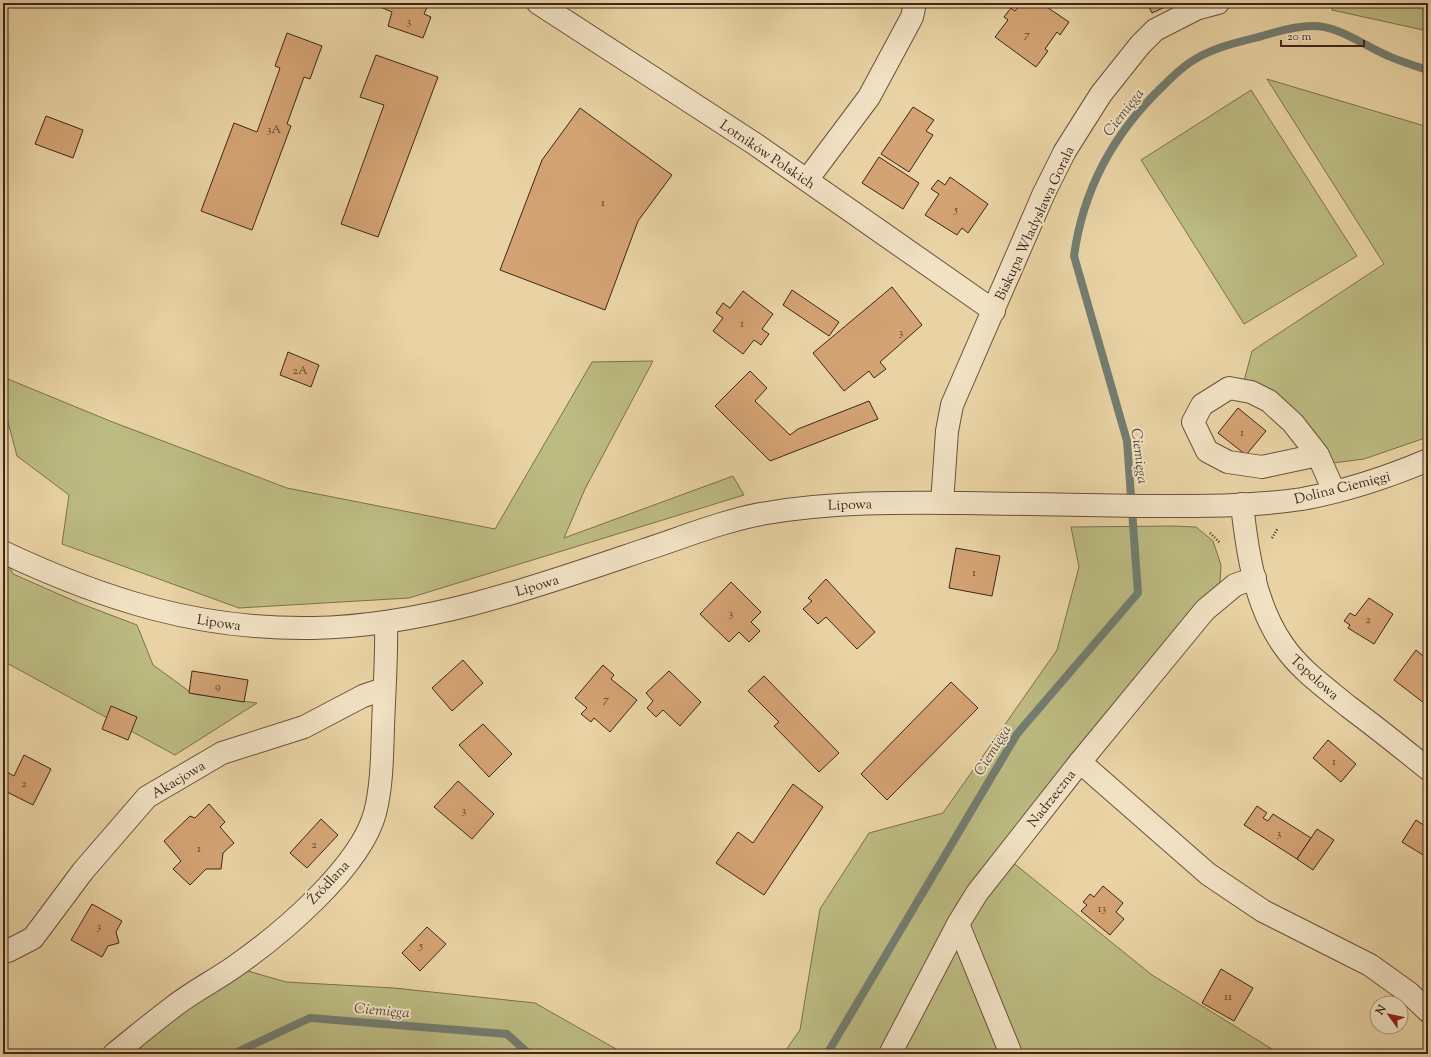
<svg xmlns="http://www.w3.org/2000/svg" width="1431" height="1057" viewBox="0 0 1431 1057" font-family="'Sorts Mill Goudy',serif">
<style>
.green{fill:#bcbb82;stroke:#7d704e}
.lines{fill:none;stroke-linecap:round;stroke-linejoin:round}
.stream{stroke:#737d71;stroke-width:8}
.building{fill:#d4a374;stroke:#3e261b}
.minor-casing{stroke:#69513d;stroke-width:24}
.path{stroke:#3e261b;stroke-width:2.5;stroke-dasharray:1 2;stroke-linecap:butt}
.minor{stroke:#f1e2c4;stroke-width:22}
.labels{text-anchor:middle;stroke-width:4;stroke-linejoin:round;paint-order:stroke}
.number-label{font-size:12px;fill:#644531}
.street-label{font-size:14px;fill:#3e261b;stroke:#f1e2c4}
.water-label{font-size:15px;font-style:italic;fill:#544a3f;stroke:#f1e2c4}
</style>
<rect width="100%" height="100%" fill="#e9d3a4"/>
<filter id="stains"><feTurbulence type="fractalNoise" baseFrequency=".005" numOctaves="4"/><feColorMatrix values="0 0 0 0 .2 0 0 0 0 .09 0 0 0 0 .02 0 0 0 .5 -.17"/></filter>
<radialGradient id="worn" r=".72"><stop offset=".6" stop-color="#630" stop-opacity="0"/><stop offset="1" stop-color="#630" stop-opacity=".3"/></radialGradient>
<g class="green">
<path d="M1331 3H1428V31L1332 10Z"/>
<path d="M1267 79 1428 127V437L1364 459 1333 463 1244 381 1252 351 1384 264Z"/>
<path d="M1251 90 1357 256 1244 324 1141 160Z"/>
<path d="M653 361 585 489 564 538 733 476 744 495 409 598 239 608 62 544 69 495 17 456 3 403V377L110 421 287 488 495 529 592 362Z"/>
<path d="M1172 526 1196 527 1213 541 1221 565 1220 582 1170 638 1006 857 1152 975 1280 1054H783L800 1030 820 909 869 833 943 813 1057 650 1079 567 1071 527Z"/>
<path d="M3 555 13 574 79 603 137 625 153 665 193 694 257 703 175 755 3 661Z"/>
<path d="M234 967 286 982 394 988 535 1003 625 1054H114Z"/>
</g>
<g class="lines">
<g class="stream">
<path d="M233 1054 310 1018 507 1034 529 1054"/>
<path d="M827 1054 1017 734 1138 593 1127 441 1074 256C1083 190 1114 133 1162 87 1170 79 1179 70 1189 63 1210 48 1238 42 1262 36 1278 31 1296 26 1313 26 1337 26 1359 42 1380 52 1395 60 1412 65 1428 70"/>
</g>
</g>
<g class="building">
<path d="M380 3H429L424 14 431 17 423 38 388 26 392 12 378 6Z"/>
<path d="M639 3H647L645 7Z"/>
<path d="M1021 3H1041L1069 22 1060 35 1057 32 1045 49 1048 51 1036 67 995 37 1008 20 1004 17 1011 8 1015 11Z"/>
<path d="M1147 3H1174L1152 13Z"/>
<path d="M287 33 322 46 310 79 304 77 287 124 291 126 252 230 201 211 234 123 257 132 280 68 275 66Z"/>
<path d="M376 55 438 77 378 237 341 224 384 105 360 97Z"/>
<path d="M913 107 934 120 926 131 933 135 909 172 881 154Z"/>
<path d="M580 108 672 175 638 221 605 310 500 270 542 160Z"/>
<path d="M46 116 83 130 73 158 35 144Z"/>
<path d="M879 157 919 183 903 209 862 183Z"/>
<path d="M950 177 988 204 968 233 962 228 957 235 925 215 939 194 931 189 938 180 945 185Z"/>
<path d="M892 287 922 325 880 362 886 369 874 378 869 371 844 391 813 353Z"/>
<path d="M792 290 839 322 829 336 783 305Z"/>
<path d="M743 291 773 314 762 329 769 334 761 345 754 340 743 354 713 331 723 318 716 313 723 303 730 308Z"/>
<path d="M288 352 319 365 311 387 280 375Z"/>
<path d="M750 371 767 388 755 401 790 435 798 429 869 401 878 419 770 461 715 406Z"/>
<path d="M1238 408 1266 431 1246 455 1218 433Z"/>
<path d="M956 548 1000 556 992 596 949 588Z"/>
<path d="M826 579 875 632 857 649 826 617 818 624 803 609 812 601 808 598Z"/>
<path d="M731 582 761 612 751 622 760 631 749 642 739 632 729 642 700 614Z"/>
<path d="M1369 598 1393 614 1374 644 1348 628 1350 625 1344 621 1350 613 1355 616Z"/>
<path d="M1416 650 1428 660V706L1394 680Z"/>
<path d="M463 660 483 683 452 711 432 688Z"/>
<path d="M603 665 614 675 611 679 637 700 610 732 594 718 591 722 581 714 587 708 575 698Z"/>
<path d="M192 671 248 680 244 702 189 693Z"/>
<path d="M669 671 701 702 680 726 663 710 656 717 647 708 653 701 646 693Z"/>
<path d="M764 676 839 753 819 772 774 726 779 722 748 691Z"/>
<path d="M951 682 978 708 887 800 861 774Z"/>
<path d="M111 706 137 717 128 740 102 729Z"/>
<path d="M483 724 512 754 489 777 459 745Z"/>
<path d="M1328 740 1356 764 1341 782 1313 758Z"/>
<path d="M24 755 51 769 33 805 3 790V770L14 776Z"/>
<path d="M458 781 494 814 472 839 434 807Z"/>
<path d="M793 784 823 807 764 895 716 863 738 832 753 843Z"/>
<path d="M209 804 225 822 220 827 234 843 223 853 221 869H206L190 885 173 869 181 861 164 841 190 816 195 818Z"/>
<path d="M1257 806 1267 813 1263 818 1268 821 1273 814 1311 838 1297 859 1244 825Z"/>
<path d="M321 819 338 835 307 868 290 853Z"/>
<path d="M1416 820 1428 828V858L1402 842Z"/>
<path d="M1317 829 1334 840 1313 870 1297 859Z"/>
<path d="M1103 886 1123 903 1116 912 1124 919 1110 935 1081 911 1087 905 1083 902 1090 894 1094 897Z"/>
<path d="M92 904 122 921 116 932 119 943 108 946 102 957 71 940Z"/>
<path d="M427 927 446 944 420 971 402 953Z"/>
<path d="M1221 969 1253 988 1234 1021 1202 1003Z"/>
</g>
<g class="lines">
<defs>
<g id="minor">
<path d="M538 3 755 144 994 311"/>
<path d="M807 180 869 97 912 17 915 3"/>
<path d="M1318 455 1262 467 1228 462 1207 451 1193 422 1202 405 1229 388 1251 392 1269 401 1293 423 1318 455 1334 491"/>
<path d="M942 503 947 431 952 405 1044 193 1065 151 1101 94 1140 45 1155 30 1196 9 1218 3"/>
<path d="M1242 504C1247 551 1255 605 1283 645 1300 670 1326 688 1349 707 1376 727 1402 748 1428 769"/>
<path d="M3 552C105 600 199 630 313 628 426 626 535 587 641 551 682 538 724 520 767 513 832 502 899 502 965 503 1023 504 1082 505 1141 506 1194 506 1250 507 1302 499 1345 491 1388 477 1428 460"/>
<path d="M1080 762 1208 874 1263 911 1370 965 1409 993 1428 1011"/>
<path d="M958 924 1011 1054"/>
<path d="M3 949 8 951 33 938 83 871 147 797 222 753 304 727 363 696 384 689"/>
<path d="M114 1054C134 1038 153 1022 173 1007 192 992 214 981 234 967 280 935 360 868 375 813 382 786 382 756 383 728 384 693 387 658 386 622"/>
<path d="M890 1054 958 924 977 893 1080 762 1205 610 1235 585 1255 578"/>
</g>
</defs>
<use href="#minor" class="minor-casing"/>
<g class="path">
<path d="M1210 533 1220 543"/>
<path d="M1272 538 1278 528"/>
</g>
<use href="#minor" class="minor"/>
</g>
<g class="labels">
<g class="number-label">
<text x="409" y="25">3</text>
<text x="1027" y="38">7</text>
<text x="274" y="133">3A</text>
<text x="603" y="206">1</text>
<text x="956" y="213">5</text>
<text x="742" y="327">1</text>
<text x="901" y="336">3</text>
<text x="300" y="374">2A</text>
<text x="1242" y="436">1</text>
<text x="974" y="576">1</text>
<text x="731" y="617">3</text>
<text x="1368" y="623">2</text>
<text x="218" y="690">9</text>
<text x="606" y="703">7</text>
<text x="1334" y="765">1</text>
<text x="24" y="787">2</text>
<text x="464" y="814">3</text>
<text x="1279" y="837">3</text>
<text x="314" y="848">2</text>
<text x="199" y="852">1</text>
<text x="1102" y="912">13</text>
<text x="99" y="930">3</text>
<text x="421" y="949">5</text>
<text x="1228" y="1000">11</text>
</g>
<g class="street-label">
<text transform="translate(768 154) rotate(34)" y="5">Lotników Polskich</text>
<text transform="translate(1034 223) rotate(-65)" y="5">Biskupa Władysława Gorala</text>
<text transform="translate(1342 487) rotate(-14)" y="5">Dolina Ciemięgi</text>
<text transform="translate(850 504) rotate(-2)" y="5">Lipowa</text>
<text transform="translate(537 585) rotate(-17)" y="5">Lipowa</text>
<text transform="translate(219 622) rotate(8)" y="5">Lipowa</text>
<text transform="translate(1315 677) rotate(42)" y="5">Topolowa</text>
<text transform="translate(178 779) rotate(-31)" y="5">Akacjowa</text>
<text transform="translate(1051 798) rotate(-52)" y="5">Nadrzeczna</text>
<text transform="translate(328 882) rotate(-47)" y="5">Źródlana</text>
</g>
<g class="water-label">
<text transform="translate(1123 112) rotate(-52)" y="5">Ciemięga</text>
<text transform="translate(1140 456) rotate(83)" y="5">Ciemięga</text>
<text transform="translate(992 750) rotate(-58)" y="5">Ciemięga</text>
<text transform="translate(382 1010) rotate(5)" y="5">Ciemięga</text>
</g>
</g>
<rect width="1431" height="1057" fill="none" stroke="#e9d3a4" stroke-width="16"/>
<rect x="4" y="4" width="1423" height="1049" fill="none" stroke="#3e261b" stroke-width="2"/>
<rect x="8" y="8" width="1415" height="1041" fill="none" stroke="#3e261b"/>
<g transform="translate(1389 1015) rotate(303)"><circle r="19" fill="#f1e2c4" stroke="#a99780"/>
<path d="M0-3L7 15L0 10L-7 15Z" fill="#8f2418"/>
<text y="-6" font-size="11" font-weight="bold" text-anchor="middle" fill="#3e261b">N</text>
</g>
<path d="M1281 40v6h83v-6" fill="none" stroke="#3e261b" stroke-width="2"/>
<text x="1287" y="40" font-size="12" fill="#3e261b" stroke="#f1e2c4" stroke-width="3" paint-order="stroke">20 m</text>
<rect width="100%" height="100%" filter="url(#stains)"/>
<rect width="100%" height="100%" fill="url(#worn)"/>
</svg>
